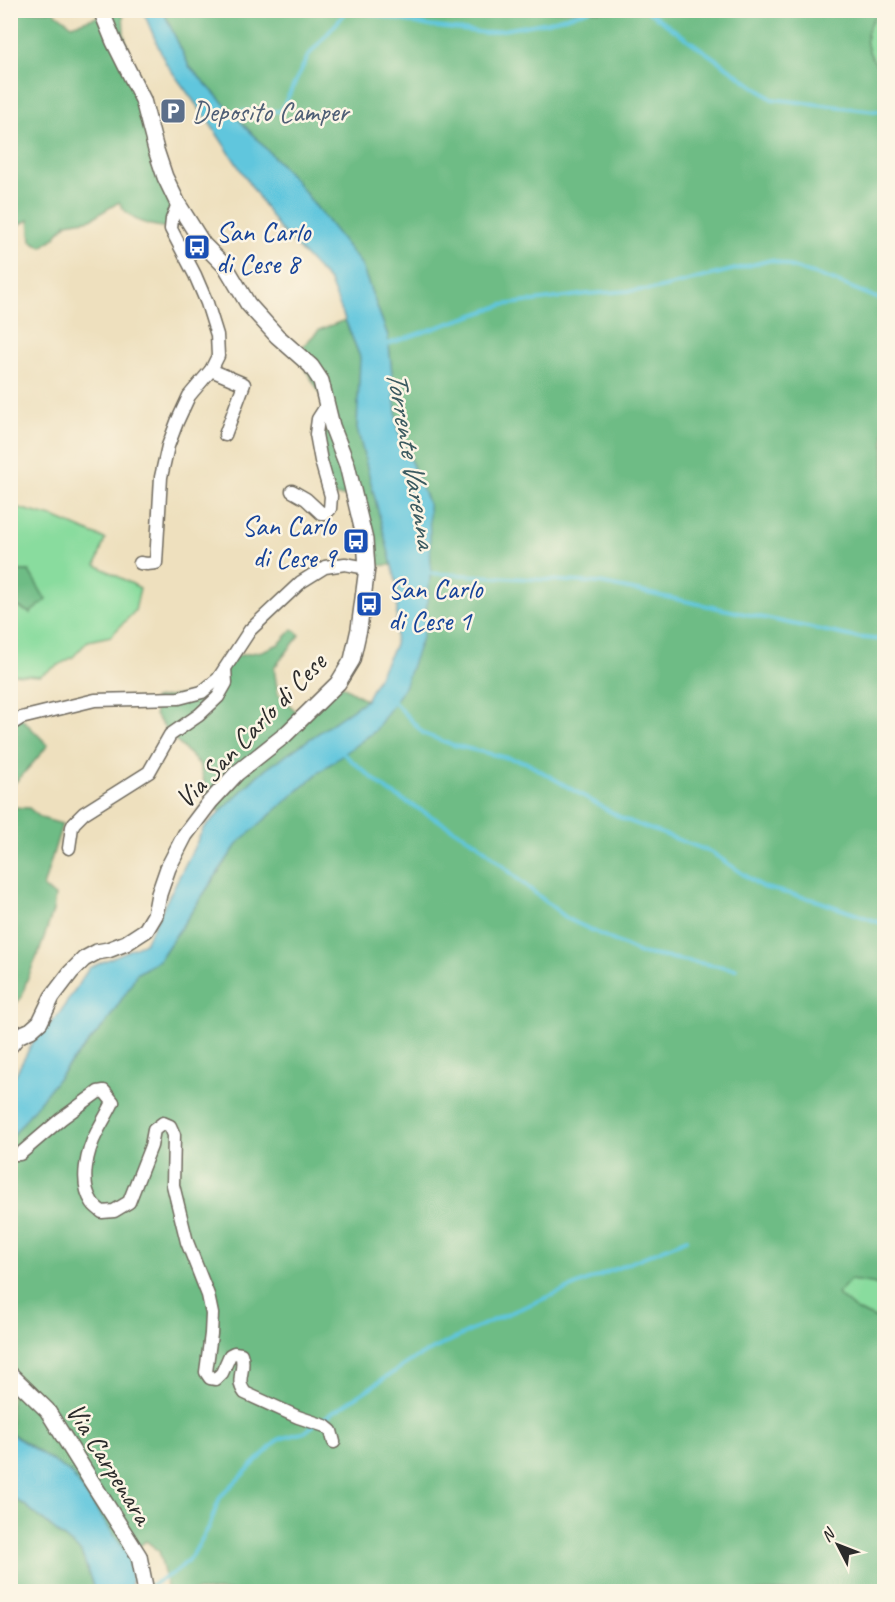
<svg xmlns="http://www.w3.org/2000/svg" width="895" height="1602" viewBox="0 0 895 1602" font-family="Caveat,sans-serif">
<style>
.green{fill:#89dc9e;stroke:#5a8464;stroke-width:1.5}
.forest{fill:#6ebc85;stroke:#4c7458;stroke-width:1.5}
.water{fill:#60c6dd;stroke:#467884;stroke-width:1.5}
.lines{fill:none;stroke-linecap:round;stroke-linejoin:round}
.stream{stroke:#60c6dd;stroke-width:4}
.minor-casing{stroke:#6f6a5e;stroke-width:15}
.tertiary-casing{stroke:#6f6a5e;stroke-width:18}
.minor{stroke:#fff;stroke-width:12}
.tertiary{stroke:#fff;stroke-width:15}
.labels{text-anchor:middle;stroke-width:5;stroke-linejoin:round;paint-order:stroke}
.service-label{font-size:28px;fill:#4e5e75;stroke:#fcf5e5;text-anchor:start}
.transit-label{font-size:28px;fill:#164399;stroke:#fcf5e5;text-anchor:start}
.street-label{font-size:28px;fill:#2b2b2b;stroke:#fcf5e5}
.water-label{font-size:30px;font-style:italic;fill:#3b5a60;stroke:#fcf5e5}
</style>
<rect width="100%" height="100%" fill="#fcf5e5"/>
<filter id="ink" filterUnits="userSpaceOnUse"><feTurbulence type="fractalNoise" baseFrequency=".0167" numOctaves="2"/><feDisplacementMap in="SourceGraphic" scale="12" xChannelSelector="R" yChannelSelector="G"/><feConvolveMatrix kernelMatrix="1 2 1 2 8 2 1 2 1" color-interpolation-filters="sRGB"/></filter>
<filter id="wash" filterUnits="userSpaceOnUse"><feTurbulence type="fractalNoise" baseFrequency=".008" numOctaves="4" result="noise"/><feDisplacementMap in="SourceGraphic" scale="24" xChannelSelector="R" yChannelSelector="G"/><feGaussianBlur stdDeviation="1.35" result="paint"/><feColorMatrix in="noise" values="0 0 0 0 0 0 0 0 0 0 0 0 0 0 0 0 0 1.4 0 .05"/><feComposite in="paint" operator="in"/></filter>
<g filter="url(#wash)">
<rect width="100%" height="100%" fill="#eee0be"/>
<g class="green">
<path d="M879 11H884V76C866 52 858 36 879 11Z"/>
<path d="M11 506 56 518 105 539 96 565 140 588 135 611 111 636 88 641 73 657 39 676 11 674 10 603 30 613 29 571H11Z"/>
<path d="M850 1280 872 1283 884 1287V1325L877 1319 856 1310 837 1294Z"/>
</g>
<g class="forest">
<path d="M11 11H53L72 25 103 15 102 11H123L124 35 134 71 178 204 171 229C148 224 131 224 119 202L91 219 67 223 54 238 42 247 31 241 29 220 14 227 11 226Z"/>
<path d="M163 11H879C858 36 866 52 884 76V1221L881 1231 884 1233V1287L872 1283 850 1280 837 1294 856 1310 877 1319 884 1325V1591L652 1592 646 1590 641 1592 168 1591 159 1551 146 1541 128 1555 71 1473 11 1433 10 1138 66 1068 106 1023 129 988 136 974 159 960 238 843 318 773 375 731 429 505 398 430 388 336 361 264 295 180 189 66Z"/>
<path d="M345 320 360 357 357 428 392 565 366 566 355 496H331L316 434 327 405 296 353 319 330Z"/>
<path d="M10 571H29L46 600 30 613 11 603Z"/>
<path d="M293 629 300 635 274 668 278 694 302 717 338 683 366 700 259 774 220 812 210 802 199 764 170 735 155 715 154 699 202 692 232 657 262 651 279 644Z"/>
<path d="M21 718 48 745 33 763 11 787V725Z"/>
<path d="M11 807 29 808 41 818 62 824 43 887 55 896 53 911 41 947 26 982 22 997 13 1007 10 1005Z"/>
<path d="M10 1496 26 1506 81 1552 95 1591H11Z"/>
</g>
<g class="water">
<path d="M143 11H163L189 66 295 180 361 264 388 336 398 430 429 505 431 571 423 635 403 690 375 731 318 773 238 843 159 960 136 974 129 988 106 1023 66 1068 11 1138V1083L33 1042 59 1014 89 968 145 943 204 828 259 774 366 700 395 645 398 589 357 428 360 357 330 282 279 228 209 122 165 62Z"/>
<path d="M10 1433 71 1473 128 1555 132 1576 131 1591H95L81 1552 26 1506 11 1496Z"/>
</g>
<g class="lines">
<g class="stream">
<path d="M354 10 429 26 486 33 548 22 590 10"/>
<path d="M646 10 772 99 884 112"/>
<path d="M227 112 281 111 308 56 348 10"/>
<path d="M385 345 503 305 587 294 657 289 771 260 835 281 884 301"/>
<path d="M426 573 600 583 854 637 884 640"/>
<path d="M393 701 424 734 453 745 525 762 623 819 711 852 762 887 815 900 884 924"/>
<path d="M340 751 388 791 477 843 520 881 568 919 640 953 736 969"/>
<path d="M320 1421 415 1358 491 1321 687 1239"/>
<path d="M148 1587 177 1571 192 1556 209 1527 220 1497 279 1439 305 1432 314 1425"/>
</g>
</g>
</g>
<g filter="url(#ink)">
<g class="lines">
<defs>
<g id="minor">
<path d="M211 370 244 384 225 435"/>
<path d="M292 491 306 499 321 513 325 514 330 509 331 496 321 461 316 434 318 419 327 405"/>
<path d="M140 563 147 564 156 563 161 477 168 446 177 422 189 396 211 370 218 356 217 335 207 303 195 275 171 229 172 219 178 204"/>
<path d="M10 725 21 718 95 700 179 698 202 692 218 679 250 630 301 582 325 567 345 564 367 568"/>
<path d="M69 848 72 827 74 823 84 813 149 772 170 735 199 715 218 697 226 683 225 669"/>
<path d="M13 1154H20L61 1119 98 1092 104 1091 113 1102C108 1113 102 1122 97 1132 87 1151 79 1182 92 1202 94 1206 99 1209 102 1212L114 1211 129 1202 151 1146 154 1130 163 1123 170 1126 174 1135 173 1185 187 1242 208 1295 212 1314 211 1334 206 1372 210 1378 216 1379 222 1373 230 1355 234 1353 241 1354C247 1369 234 1379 245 1393L298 1417 325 1426 331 1431 334 1442"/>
</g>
<g id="tertiary">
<path d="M10 1046 18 1036 31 1030 40 1022 52 997 71 972 84 959 97 952 108 950 126 943 146 930 155 915 159 894 168 868 185 835 210 802 237 773 285 735 338 683 352 660 359 629 367 568 365 540 347 465 332 426 321 381 311 366 277 336 248 304 226 267 203 244 178 204 165 177 156 150 143 100 114 42 101 10"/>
<path d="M10 1374 47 1410 90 1479 139 1556 146 1592"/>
</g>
</defs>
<use href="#minor" class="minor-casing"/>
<use href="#tertiary" class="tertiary-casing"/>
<use href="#minor" class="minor"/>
<use href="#tertiary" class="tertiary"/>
</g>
</g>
<defs>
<symbol id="parking-square" viewBox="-11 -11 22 22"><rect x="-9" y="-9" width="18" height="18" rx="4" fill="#5c6f8a" stroke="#fcf5e5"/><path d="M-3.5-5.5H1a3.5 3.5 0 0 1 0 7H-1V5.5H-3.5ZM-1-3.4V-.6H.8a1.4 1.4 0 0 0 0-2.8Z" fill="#fff"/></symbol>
<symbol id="bus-square" viewBox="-11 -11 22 22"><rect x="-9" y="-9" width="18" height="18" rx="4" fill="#1a4fb4" stroke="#fcf5e5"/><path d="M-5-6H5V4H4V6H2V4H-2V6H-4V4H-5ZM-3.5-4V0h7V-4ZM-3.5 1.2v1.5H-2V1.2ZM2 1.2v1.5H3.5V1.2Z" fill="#fff"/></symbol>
</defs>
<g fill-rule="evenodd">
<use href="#parking-square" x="158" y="96" width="30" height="30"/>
<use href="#bus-square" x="182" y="232" width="30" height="30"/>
<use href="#bus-square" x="341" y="526" width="30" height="30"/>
<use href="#bus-square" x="354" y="589" width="30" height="30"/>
</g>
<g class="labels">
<g class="service-label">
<text x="192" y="121">Deposito Camper</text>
</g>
<g class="transit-label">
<text x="216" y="241">San Carlo<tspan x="216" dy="32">di Cese 8</tspan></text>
<text x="336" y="535" text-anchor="end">San Carlo<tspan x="336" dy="32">di Cese 9</tspan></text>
<text x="388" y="598">San Carlo<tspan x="388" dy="32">di Cese 1</tspan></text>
</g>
<g class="street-label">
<text transform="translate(250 730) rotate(-46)" y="10">Via San Carlo di Cese</text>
<text transform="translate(110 1463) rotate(58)" y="10">Via Carpenara</text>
</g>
<g class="water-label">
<text transform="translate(412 459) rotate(80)" y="10">Torrente Varenna</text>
</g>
</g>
<rect width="895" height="1602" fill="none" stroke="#fcf5e5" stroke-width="36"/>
<g transform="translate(838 1545) rotate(312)" stroke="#fcf5e5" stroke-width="4.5" paint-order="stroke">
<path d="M0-4.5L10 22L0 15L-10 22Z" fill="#2b2b2b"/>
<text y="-9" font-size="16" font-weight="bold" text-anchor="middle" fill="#2b2b2b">N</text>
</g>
</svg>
